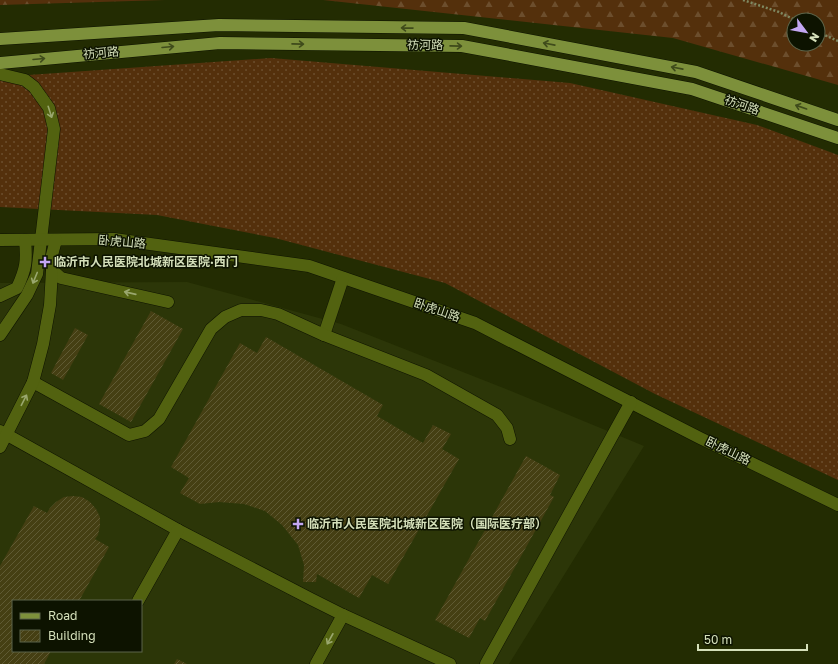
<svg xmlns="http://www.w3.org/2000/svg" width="838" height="664" viewBox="0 0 838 664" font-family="'Golos Text','Noto Sans SC',sans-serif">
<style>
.built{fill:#2c3608;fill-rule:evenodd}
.grass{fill:url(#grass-dots)}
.forest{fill:url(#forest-firs);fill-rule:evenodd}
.building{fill:url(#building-hatch)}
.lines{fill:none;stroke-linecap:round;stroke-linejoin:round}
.minor-casing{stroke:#0e1300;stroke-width:13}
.major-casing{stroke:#0e1300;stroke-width:13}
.path{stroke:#7f8962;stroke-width:2.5;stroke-dasharray:2 2;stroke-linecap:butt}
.minor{stroke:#526210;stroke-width:12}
.major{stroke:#7d903b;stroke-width:12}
.oneway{stroke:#3f4b1b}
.oneway2{stroke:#9aa76e}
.poi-dot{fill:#c3a7f2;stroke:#0d1300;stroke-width:1.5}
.labels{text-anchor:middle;stroke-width:3;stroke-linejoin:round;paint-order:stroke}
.street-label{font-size:12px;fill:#d5e0ba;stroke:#0d1300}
.poi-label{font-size:12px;font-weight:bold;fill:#d5e0ba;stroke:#0d1300;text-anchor:start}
</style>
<defs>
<pattern id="grass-dots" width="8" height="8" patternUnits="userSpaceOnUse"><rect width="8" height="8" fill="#54300c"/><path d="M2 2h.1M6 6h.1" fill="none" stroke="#6c4e2d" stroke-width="1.8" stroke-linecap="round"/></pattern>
<pattern id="forest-firs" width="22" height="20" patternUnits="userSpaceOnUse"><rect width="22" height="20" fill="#54300c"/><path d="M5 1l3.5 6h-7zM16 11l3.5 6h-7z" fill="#6c4e2d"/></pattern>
<pattern id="building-hatch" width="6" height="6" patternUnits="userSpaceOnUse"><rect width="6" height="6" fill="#453f13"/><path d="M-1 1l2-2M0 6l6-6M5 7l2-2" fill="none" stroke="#5f5a33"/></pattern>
</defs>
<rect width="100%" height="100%" fill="#232c02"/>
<path class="built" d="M187 282 341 324 506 389 644 446 509 664H0V283ZM13 601H141V651H13Z"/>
<path class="grass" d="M271 58 570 83 757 125 838 155V480L655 394 445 283 275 238 157 215 0 207V77Z"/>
<g class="forest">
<path d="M0 0H165L0 5Z"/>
<path d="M323 0H838V85L673 38ZM794 20H818V44H794Z"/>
</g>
<g class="building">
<path d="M151 311 183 329 131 422 99 404Z"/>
<path d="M75 328 88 335 63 380 51 373Z"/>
<path d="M266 337 383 405 377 416 423 443 433 425 451 434 442 449 459 459 388 584 372 575 359 598 317 574 316 582H303L304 565 298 545 282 525 265 511 244 504 219 502 200 504 180 493 189 478 171 467 240 343 257 353Z"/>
<path d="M526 456 560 475 550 495 554 497 485 621 480 618 469 638 435 620Z"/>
<path d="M73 496 82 497 90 502 96 509 100 517V526L98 535 95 539 109 547 79 601H13V651H51L44 664H0V566L34 506 47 513 50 508 56 502 64 497Z"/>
<path d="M177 659 187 664H174Z"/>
</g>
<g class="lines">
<defs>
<g id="minor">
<path d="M0 74 25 80 34 87 49 108 54 129 37 274 27 295 0 335"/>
<path d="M0 240 114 239 309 266 475 323 700 438 838 505"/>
<path d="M56 240 52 255V270L61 278 168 302"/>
<path d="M0 296 17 288C26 269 27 261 25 240"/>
<path d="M324 335 343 278"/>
<path d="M33 382 129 435 145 431 159 419 211 329 225 317 241 310H261L278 314 324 335 426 375 497 415 507 428 510 439"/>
<path d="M0 431 178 530 311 599 343 615 450 664"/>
<path d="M0 447 33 382 43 344 50 305 52 270"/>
<path d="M138 601 178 530"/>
<path d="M316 664 343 615"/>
<path d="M486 664 631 402"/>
</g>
<g id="major">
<path d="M0 39 219 25 464 28 696 72 838 120"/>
<path d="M0 63 220 43 462 46 692 89 838 138"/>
</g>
</defs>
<use href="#minor" class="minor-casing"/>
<use href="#major" class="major-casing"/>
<g class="path">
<path d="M743 0 779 12 795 20"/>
<path d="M818 32 838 41"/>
</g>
<use href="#minor" class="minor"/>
<use href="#major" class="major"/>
</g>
<defs><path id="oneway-shaft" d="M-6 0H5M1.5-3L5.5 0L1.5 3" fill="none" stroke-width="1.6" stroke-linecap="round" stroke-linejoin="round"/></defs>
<g class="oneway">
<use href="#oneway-shaft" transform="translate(407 28) rotate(-179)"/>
<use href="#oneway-shaft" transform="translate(298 44) rotate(1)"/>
<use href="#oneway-shaft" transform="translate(549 44) rotate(-169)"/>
<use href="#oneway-shaft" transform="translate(456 46) rotate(1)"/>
<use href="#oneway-shaft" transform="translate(168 47) rotate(-5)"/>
<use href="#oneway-shaft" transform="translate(39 59) rotate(-5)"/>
<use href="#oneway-shaft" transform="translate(677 68) rotate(-169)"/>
<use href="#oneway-shaft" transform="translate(801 107) rotate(-161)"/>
</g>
<g class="oneway2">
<use href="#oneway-shaft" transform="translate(50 112) rotate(72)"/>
<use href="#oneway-shaft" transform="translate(35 278) rotate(112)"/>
<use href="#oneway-shaft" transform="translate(130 293) rotate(-167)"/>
<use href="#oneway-shaft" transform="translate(24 400) rotate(-63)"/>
<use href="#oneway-shaft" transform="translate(330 639) rotate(119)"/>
</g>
<g class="poi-dot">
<path d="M43 256h4v4h4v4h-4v4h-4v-4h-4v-4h4z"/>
<path d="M296 518h4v4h4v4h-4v4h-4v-4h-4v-4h4z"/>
</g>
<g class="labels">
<g class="street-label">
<text transform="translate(425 45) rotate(1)" y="4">祊河路</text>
<text transform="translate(101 53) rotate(-5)" y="4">祊河路</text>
<text transform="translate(742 105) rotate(19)" y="4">祊河路</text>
<text transform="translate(122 242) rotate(5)" y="4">卧虎山路</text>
<text transform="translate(437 310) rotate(19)" y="4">卧虎山路</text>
<text transform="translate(728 451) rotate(26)" y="4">卧虎山路</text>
</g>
<g class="poi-label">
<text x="54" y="266">临沂市人民医院北城新区医院·西门</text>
<text x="307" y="528">临沂市人民医院北城新区医院（国际医疗部）</text>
</g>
</g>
<rect x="12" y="600" width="130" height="52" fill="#0d1300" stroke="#5d654a"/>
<rect x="20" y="613" width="20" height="6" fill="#7d903b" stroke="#5d654a"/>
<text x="48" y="620" font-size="12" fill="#d5e0ba">Road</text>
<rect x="20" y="630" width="20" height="12" fill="url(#building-hatch)" stroke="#5d654a"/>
<text x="48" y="640" font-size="12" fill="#d5e0ba">Building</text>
<g transform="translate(806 32) rotate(122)"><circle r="19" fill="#0d1300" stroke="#5d654a"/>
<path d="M0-3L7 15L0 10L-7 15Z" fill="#c3a7f2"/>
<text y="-6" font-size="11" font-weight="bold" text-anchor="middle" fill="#d5e0ba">N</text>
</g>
<path d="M698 644v6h109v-6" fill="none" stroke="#d5e0ba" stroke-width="2"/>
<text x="704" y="644" font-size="12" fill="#d5e0ba" stroke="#0d1300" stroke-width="3" paint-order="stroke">50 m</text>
</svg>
